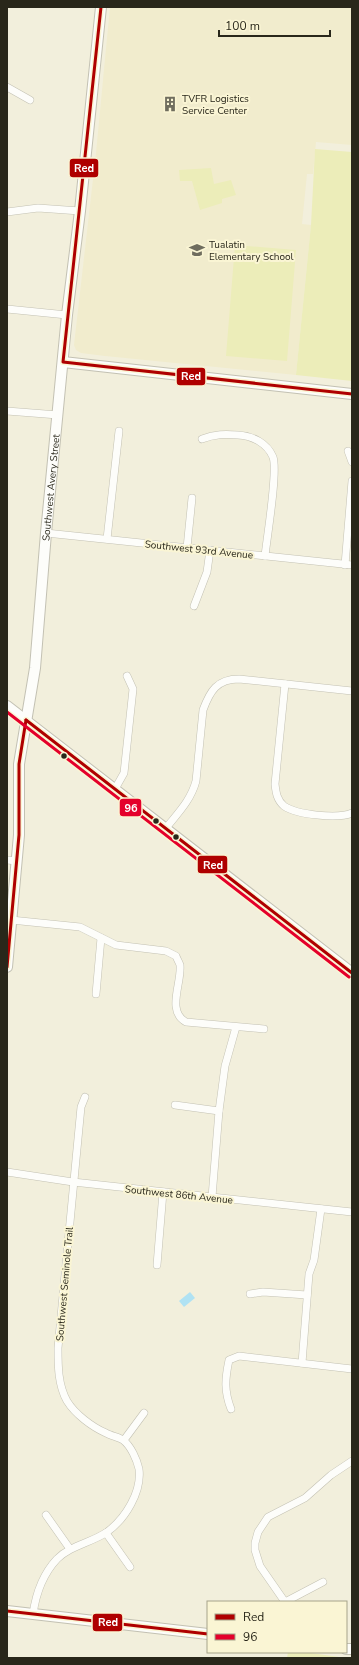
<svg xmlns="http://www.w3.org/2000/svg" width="359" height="1665" viewBox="0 0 359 1665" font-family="'Nunito Sans',sans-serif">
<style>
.built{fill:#f1eccd}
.green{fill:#ecedb9}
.water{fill:#b0e2f3}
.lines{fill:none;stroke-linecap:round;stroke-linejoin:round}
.street-casing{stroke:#c3c1b3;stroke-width:8}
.secondary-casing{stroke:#c3c1b3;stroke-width:12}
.street{stroke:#fdfdfa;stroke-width:7}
.secondary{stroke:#fdfdfa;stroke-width:10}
.bus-1-casing{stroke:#faf5d4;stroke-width:6}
.bus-2-casing{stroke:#faf5d4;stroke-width:6}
.bus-1{stroke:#af0000;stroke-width:3}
.bus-2{stroke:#e4002b;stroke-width:3}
.bus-dot{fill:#29271a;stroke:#faf5d4;stroke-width:1.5}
.labels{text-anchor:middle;stroke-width:4;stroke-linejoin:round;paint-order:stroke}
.poi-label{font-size:10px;fill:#29271a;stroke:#faf5d4;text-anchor:start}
.street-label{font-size:10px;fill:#29271a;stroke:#faf5d4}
.line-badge{stroke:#faf5d4;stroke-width:1.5}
.badge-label{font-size:11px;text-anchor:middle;font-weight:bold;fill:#fff}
</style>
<rect width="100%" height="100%" fill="#f2efdc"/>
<path class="built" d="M110 7H352V145L316 142 313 174H307L302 224 311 225 296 375 105 356 81 353 76 350 74 345 96 153Z"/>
<g class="green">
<path d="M315 149 352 152V381L296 375 311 225Z"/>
<path d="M211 168 214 184 231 180 236 195 222 199V203L200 210 192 181H180L179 170Z"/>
<path d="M235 245 296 250 287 361 226 356Z"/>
<path d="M288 1652H304L346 1658H287Z"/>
</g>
<path class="water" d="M190 1292 195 1298 184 1307 179 1301Z"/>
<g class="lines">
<defs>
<g id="street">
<path d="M7 87 30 100"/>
<path d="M7 212 38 208 80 211"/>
<path d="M7 309 67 315"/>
<path d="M7 411 58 415"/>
<path d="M202 439C215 434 225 434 238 435 253 436 267 443 273 457 278 471 267 537 265 556"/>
<path d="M348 451 352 462"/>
<path d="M46 533 352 565"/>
<path d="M107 539 119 431"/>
<path d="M187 548 192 498"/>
<path d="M345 565 352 481"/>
<path d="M194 606 207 572 210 550"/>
<path d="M285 684 275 784C276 793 277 800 284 806 297 815 338 819 352 813"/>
<path d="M115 789 124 773 133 689 127 676"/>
<path d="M166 828C178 813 191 800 196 781L203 710C210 691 217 679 239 679L352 691"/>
<path d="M7 860 17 861"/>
<path d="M11 920 80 927 116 945 166 951 176 956C177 959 179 962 180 965 182 983 166 1011 186 1022L264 1029"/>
<path d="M96 994 101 938"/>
<path d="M175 1105 219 1111"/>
<path d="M7 1172 73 1182 352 1212"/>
<path d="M212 1197 219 1111 225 1066 236 1027"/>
<path d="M157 1265 163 1192"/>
<path d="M250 1294 263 1292 307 1295"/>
<path d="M302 1363 309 1274 314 1260 321 1209"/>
<path d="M231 1409C224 1391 225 1379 229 1360L239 1356 352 1369"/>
<path d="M124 1440 144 1413"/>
<path d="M46 1515 70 1549"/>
<path d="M106 1533 130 1567"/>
<path d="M285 1602 260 1566 255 1550V1543L258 1532 268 1517 305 1498 331 1475 352 1461"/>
<path d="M285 1602 323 1582"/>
<path d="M33 1614C36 1593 42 1575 57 1559 71 1545 91 1543 107 1532 125 1519 142 1492 139 1469 137 1460 131 1446 123 1440 119 1437 111 1436 106 1433 92 1427 75 1414 67 1401 58 1385 58 1366 58 1348L81 1107 85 1097"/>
</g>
<g id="secondary">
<path d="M63 362 352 394"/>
<path d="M7 706 352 973"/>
<path id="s1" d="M7 967 19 835V764L35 668 46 533 67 315 80 211 101 7"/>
<path d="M7 1611 208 1634"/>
<path d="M346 1649H352"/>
</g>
</defs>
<use href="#street" class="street-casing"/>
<use href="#secondary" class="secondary-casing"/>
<use href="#street" class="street"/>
<use href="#secondary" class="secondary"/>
<defs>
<g id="bus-1">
<path d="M101 7 63 362 352 394"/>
<path d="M26 720 352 973"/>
<path d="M7 967 19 835V764L26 720"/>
<path d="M7 1611 208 1634"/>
</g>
<path id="bus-2" d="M7 712 349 977"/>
</defs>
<use href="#bus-1" class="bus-1-casing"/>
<use href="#bus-2" class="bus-2-casing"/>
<use href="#bus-1" class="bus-1"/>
<use href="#bus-2" class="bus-2"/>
</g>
<defs>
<symbol id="building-bare" viewBox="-9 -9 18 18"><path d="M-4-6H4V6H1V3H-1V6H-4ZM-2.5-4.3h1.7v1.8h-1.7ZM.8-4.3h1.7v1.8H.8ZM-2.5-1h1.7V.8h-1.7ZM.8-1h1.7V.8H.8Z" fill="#6f6d5e" stroke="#faf5d4" stroke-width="2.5" paint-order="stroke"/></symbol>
<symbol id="school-bare" viewBox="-9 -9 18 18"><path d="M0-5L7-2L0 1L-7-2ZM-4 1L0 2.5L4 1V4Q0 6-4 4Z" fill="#6f6d5e" stroke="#faf5d4" stroke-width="2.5" paint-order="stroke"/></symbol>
</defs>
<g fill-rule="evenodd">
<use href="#building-bare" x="159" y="93" width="22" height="22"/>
<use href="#school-bare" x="186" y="239" width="22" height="22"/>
</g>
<g class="bus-dot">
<circle cx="64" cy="756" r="3.5"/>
<circle cx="156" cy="821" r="3.5"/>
<circle cx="176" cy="837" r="3.5"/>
</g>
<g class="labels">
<g class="poi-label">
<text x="182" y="102">TVFR Logistics<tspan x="182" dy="12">Service Center</tspan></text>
<text x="209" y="248">Tualatin<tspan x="209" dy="12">Elementary School</tspan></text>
</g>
<g class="street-label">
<text dy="4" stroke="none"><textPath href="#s1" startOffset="482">Southwest Avery Street</textPath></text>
<text transform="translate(199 549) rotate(6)" y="4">Southwest 93rd Avenue</text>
<text transform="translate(179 1194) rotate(6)" y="4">Southwest 86th Avenue</text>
<text transform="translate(64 1284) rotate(-85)" y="4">Southwest Seminole Trail</text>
</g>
</g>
<g class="line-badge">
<rect x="69" y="158" width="30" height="20" rx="4" fill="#af0000"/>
<rect x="176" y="367" width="30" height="19" rx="4" fill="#af0000"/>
<rect x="119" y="798" width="23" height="19" rx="4" fill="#e4002b"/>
<rect x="197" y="855" width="31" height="19" rx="4" fill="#af0000"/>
<rect x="92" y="1613" width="31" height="19" rx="4" fill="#af0000"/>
</g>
<g class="badge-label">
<text x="84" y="172">Red</text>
<text x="191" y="380">Red</text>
<text x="131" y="812">96</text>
<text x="213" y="869">Red</text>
<text x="108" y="1626">Red</text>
</g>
<rect width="359" height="1665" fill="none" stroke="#29271a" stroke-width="16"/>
<rect x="207" y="1601" width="140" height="52" fill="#faf5d4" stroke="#a6a38a"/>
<rect x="215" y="1614" width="20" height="6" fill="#af0000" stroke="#a6a38a"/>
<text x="243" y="1621" font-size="12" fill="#29271a">Red</text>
<rect x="215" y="1634" width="20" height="6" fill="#e4002b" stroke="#a6a38a"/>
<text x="243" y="1641" font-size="12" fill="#29271a">96</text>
<path d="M219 30v6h111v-6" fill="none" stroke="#29271a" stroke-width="2"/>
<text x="225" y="30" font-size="12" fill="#29271a" stroke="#faf5d4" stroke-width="3" paint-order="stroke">100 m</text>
</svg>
